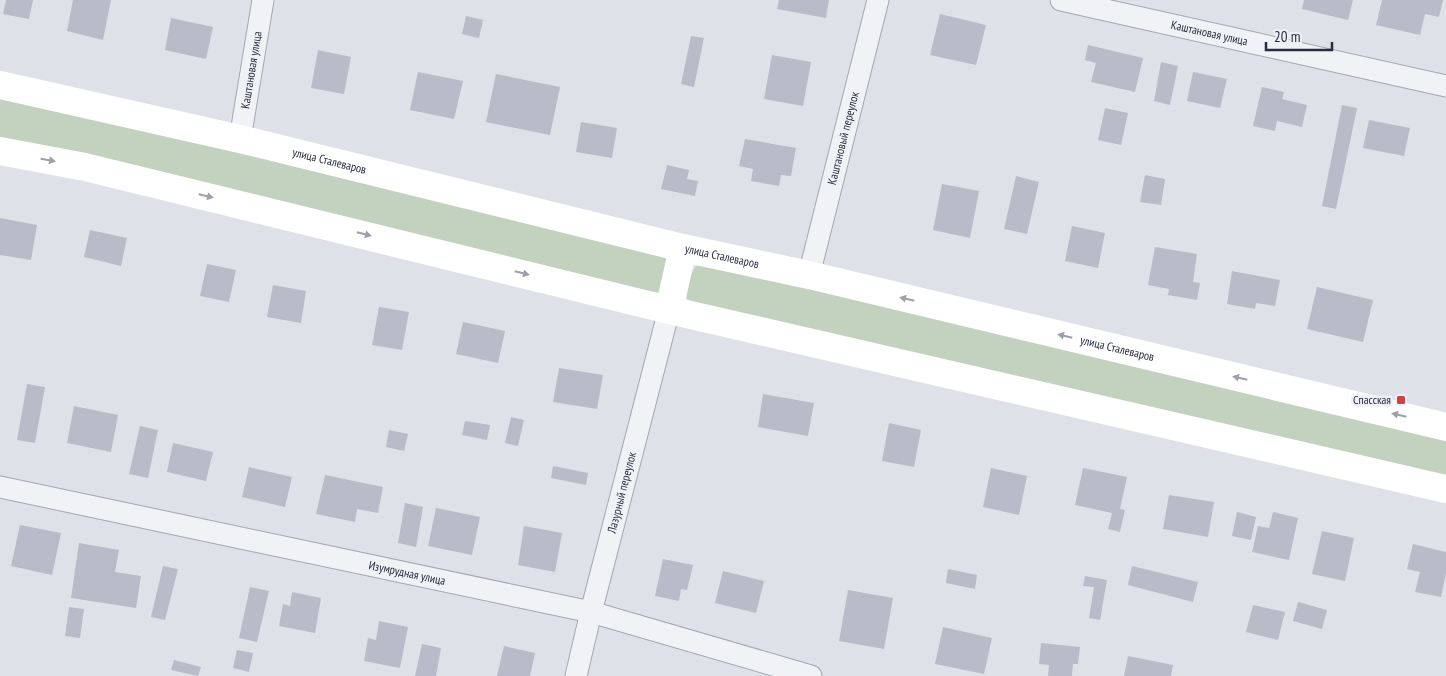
<svg xmlns="http://www.w3.org/2000/svg" width="1446" height="676" viewBox="0 0 1446 676" font-family="'PT Sans Narrow',sans-serif">
<style>
.green{fill:#c2d2bf}
.building{fill:#b8bcc8}
.lines{fill:none;stroke-linecap:round;stroke-linejoin:round}
.street-casing{stroke:#a3a7b2;stroke-width:23}
.street{stroke:#f1f2f6;stroke-width:21}
.secondary{stroke:#fff;stroke-width:28}
.oneway{fill:#9ea0a9}
.poi-dot{fill:#ce4246;stroke:#eef0f5;stroke-width:2}
.labels{text-anchor:middle;stroke-width:5;stroke-linejoin:round;paint-order:stroke}
.street-label{font-size:12px;fill:#272d3f;stroke:#eef0f5}
.poi-label{font-size:12px;fill:#272d3f;stroke:#eef0f5;text-anchor:end}
</style>
<rect width="100%" height="100%" fill="#dee1e8"/>
<g class="green">
<path d="M0 95 659 253 667 259 660 292 648 294 0 140Z"/>
<path d="M706 264 1446 439V481L696 304 687 299C686 287 689 276 696 266Z"/>
</g>
<g class="building">
<path d="M6 0H33L29 19 3 14Z"/>
<path d="M73 0H111L103 40 67 31Z"/>
<path d="M779 0H829L826 18 777 9Z"/>
<path d="M1304 0H1353L1348 20 1302 9Z"/>
<path d="M1382 0H1443L1439 17 1425 14 1420 35 1376 25Z"/>
<path d="M940 14 986 25 976 65 930 55Z"/>
<path d="M466 16 483 20 479 38 462 34Z"/>
<path d="M171 18 213 27 206 59 165 50Z"/>
<path d="M691 36 704 38 694 87 681 84Z"/>
<path d="M1088 45 1143 58 1135 92 1091 82 1096 63 1085 60Z"/>
<path d="M318 50 351 57 344 94 311 88Z"/>
<path d="M772 55 811 62 803 106 764 99Z"/>
<path d="M1161 62 1178 66 1170 105 1154 101Z"/>
<path d="M418 72 463 81 454 119 410 110Z"/>
<path d="M1193 72 1227 79 1220 108 1187 101Z"/>
<path d="M496 74 560 87 550 135 486 122Z"/>
<path d="M1262 87 1284 92 1282 99 1307 105 1302 127 1277 121 1275 131 1253 126Z"/>
<path d="M1342 105 1357 108 1336 209 1322 206Z"/>
<path d="M1105 108 1128 113 1121 145 1098 140Z"/>
<path d="M1369 120 1410 128 1404 156 1363 148Z"/>
<path d="M581 122 617 128 612 158 576 152Z"/>
<path d="M745 139 796 148 791 176 781 175 779 186 751 181 753 169 739 166Z"/>
<path d="M667 165 689 170 687 179 698 181 695 196 661 189Z"/>
<path d="M1145 175 1165 179 1161 205 1140 202Z"/>
<path d="M1016 176 1039 182 1027 234 1004 229Z"/>
<path d="M942 184 979 191 970 238 933 230Z"/>
<path d="M0 218 37 225 31 260 0 255Z"/>
<path d="M1072 226 1105 233 1098 268 1065 261Z"/>
<path d="M90 230 127 238 121 266 84 257Z"/>
<path d="M1155 247 1197 254 1193 282 1200 283 1197 300 1168 295 1169 289 1148 285Z"/>
<path d="M207 264 236 270 229 302 200 296Z"/>
<path d="M1232 271 1280 280 1275 306 1256 303 1255 309 1227 304Z"/>
<path d="M273 285 306 291 301 323 267 317Z"/>
<path d="M1317 287 1373 300 1363 342 1307 329Z"/>
<path d="M379 307 409 312 402 350 372 345Z"/>
<path d="M463 322 505 331 498 363 456 354Z"/>
<path d="M559 368 603 375 597 409 553 402Z"/>
<path d="M27 384 45 387 35 443 17 440Z"/>
<path d="M763 394 814 403 808 436 758 427Z"/>
<path d="M74 406 118 415 111 452 67 443Z"/>
<path d="M511 417 524 420 518 446 505 443Z"/>
<path d="M465 421 490 425 487 440 462 435Z"/>
<path d="M889 423 921 430 914 467 882 461Z"/>
<path d="M140 426 158 430 148 478 129 474Z"/>
<path d="M389 430 408 434 404 451 386 447Z"/>
<path d="M173 443 213 452 206 481 167 472Z"/>
<path d="M553 466 588 473 586 485 551 478Z"/>
<path d="M249 467 292 477 285 507 242 497Z"/>
<path d="M991 468 1027 476 1019 515 983 507Z"/>
<path d="M1083 468 1127 477 1120 509 1125 510 1120 532 1108 529 1112 513 1075 505Z"/>
<path d="M325 475 383 487 378 513 357 509 355 522 316 514Z"/>
<path d="M1169 495 1214 502 1208 537 1163 529Z"/>
<path d="M405 503 423 507 416 547 398 543Z"/>
<path d="M436 508 480 517 472 555 428 546Z"/>
<path d="M1237 512 1256 517 1251 540 1232 536Z"/>
<path d="M1273 512 1298 518 1289 560 1252 552 1258 526 1269 528Z"/>
<path d="M20 525 61 533 52 575 11 566Z"/>
<path d="M524 526 562 533 555 572 518 565Z"/>
<path d="M1322 531 1354 538 1345 581 1312 574Z"/>
<path d="M79 543 119 550 115 572 141 576 136 608 71 598Z"/>
<path d="M1413 544 1446 552V573L1441 597 1415 592 1420 572 1407 569Z"/>
<path d="M663 559 693 565 687 590 681 589 679 601 655 596Z"/>
<path d="M163 566 178 569 165 620 151 617Z"/>
<path d="M1132 566 1198 582 1193 602 1128 585Z"/>
<path d="M948 569 977 575 975 589 946 583Z"/>
<path d="M723 571 764 581 756 613 715 603Z"/>
<path d="M1085 576 1107 580 1100 620 1089 618 1094 587 1083 586Z"/>
<path d="M250 587 269 591 257 642 239 638Z"/>
<path d="M848 590 893 598 884 649 839 641Z"/>
<path d="M292 592 321 598 315 633 279 626 283 604 290 606Z"/>
<path d="M1298 602 1327 610 1322 629 1293 621Z"/>
<path d="M1253 605 1285 612 1278 640 1246 632Z"/>
<path d="M69 607 84 609 80 638 65 636Z"/>
<path d="M379 621 408 627 400 668 364 661 368 638 376 640Z"/>
<path d="M943 627 992 638 984 674 935 664Z"/>
<path d="M1041 643 1080 647 1078 664H1073L1072 676H1048L1049 665 1039 664Z"/>
<path d="M422 644 441 648 436 676H415Z"/>
<path d="M504 646 535 653 530 676H497Z"/>
<path d="M237 650 253 653 249 672 233 668Z"/>
<path d="M1128 656 1173 665 1171 676H1124Z"/>
<path d="M174 660 201 667 198 676 171 670Z"/>
</g>
<g class="lines">
<defs>
<g id="street">
<path id="s1" d="M1061 0 1446 86"/>
<path id="s2" d="M240 139 263 0"/>
<path id="s3" d="M809 275 878 0"/>
<path id="s4" d="M0 487 591 612 811 676"/>
<path id="s5" d="M576 676 591 612 669 310"/>
</g>
</defs>
<use href="#street" class="street-casing"/>
<use href="#street" class="street"/>
<g class="secondary">
<path id="s6" d="M0 85 240 139 683 248 809 275 1446 427"/>
<path d="M0 151 85 167 669 310 1446 489"/>
<path d="M669 310 683 248"/>
</g>
</g>
<defs><path id="oneway-solid" d="M-6-.8H1V-3.2L6.5 0L1 3.2V.8H-6Z" transform="scale(1.25)"/></defs>
<g class="oneway">
<use href="#oneway-solid" transform="translate(48 160) rotate(10)"/>
<use href="#oneway-solid" transform="translate(206 196) rotate(13)"/>
<use href="#oneway-solid" transform="translate(364 234) rotate(14)"/>
<use href="#oneway-solid" transform="translate(522 273) rotate(14)"/>
<use href="#oneway-solid" transform="translate(907 299) rotate(-167)"/>
<use href="#oneway-solid" transform="translate(1065 336) rotate(-167)"/>
<use href="#oneway-solid" transform="translate(1240 378) rotate(-167)"/>
<use href="#oneway-solid" transform="translate(1399 415) rotate(-167)"/>
</g>
<rect class="poi-dot" x="1396" y="395" width="10" height="10" rx="2.5"/>
<g class="labels">
<g class="street-label">
<text dy="4" stroke="none"><textPath href="#s1" startOffset="152">Каштановая улица</textPath></text>
<text dy="4" stroke="none"><textPath href="#s2" startOffset="70">Каштановая улица</textPath></text>
<text dy="4" stroke="none"><textPath href="#s3" startOffset="141">Каштановый переулок</textPath></text>
<text dy="4" stroke="none"><textPath href="#s6" startOffset="338">улица Сталеваров</textPath></text>
<text dy="4" stroke="none"><textPath href="#s6" startOffset="742">улица Сталеваров</textPath></text>
<text dy="4" stroke="none"><textPath href="#s6" startOffset="1148">улица Сталеваров</textPath></text>
<text dy="4" stroke="none"><textPath href="#s5" startOffset="189">Лазурный переулок</textPath></text>
<text dy="4" stroke="none"><textPath href="#s4" startOffset="416">Изумрудная улица</textPath></text>
</g>
<g class="poi-label">
<text x="1391" y="404">Спасская</text>
</g>
</g>
<path d="M1266 42v8h66v-8" fill="none" stroke="#272d3f" stroke-width="2.5"/>
<text x="1274" y="42" font-size="15" fill="#272d3f" stroke="#eef0f5" stroke-width="4" paint-order="stroke">20 m</text>
</svg>
